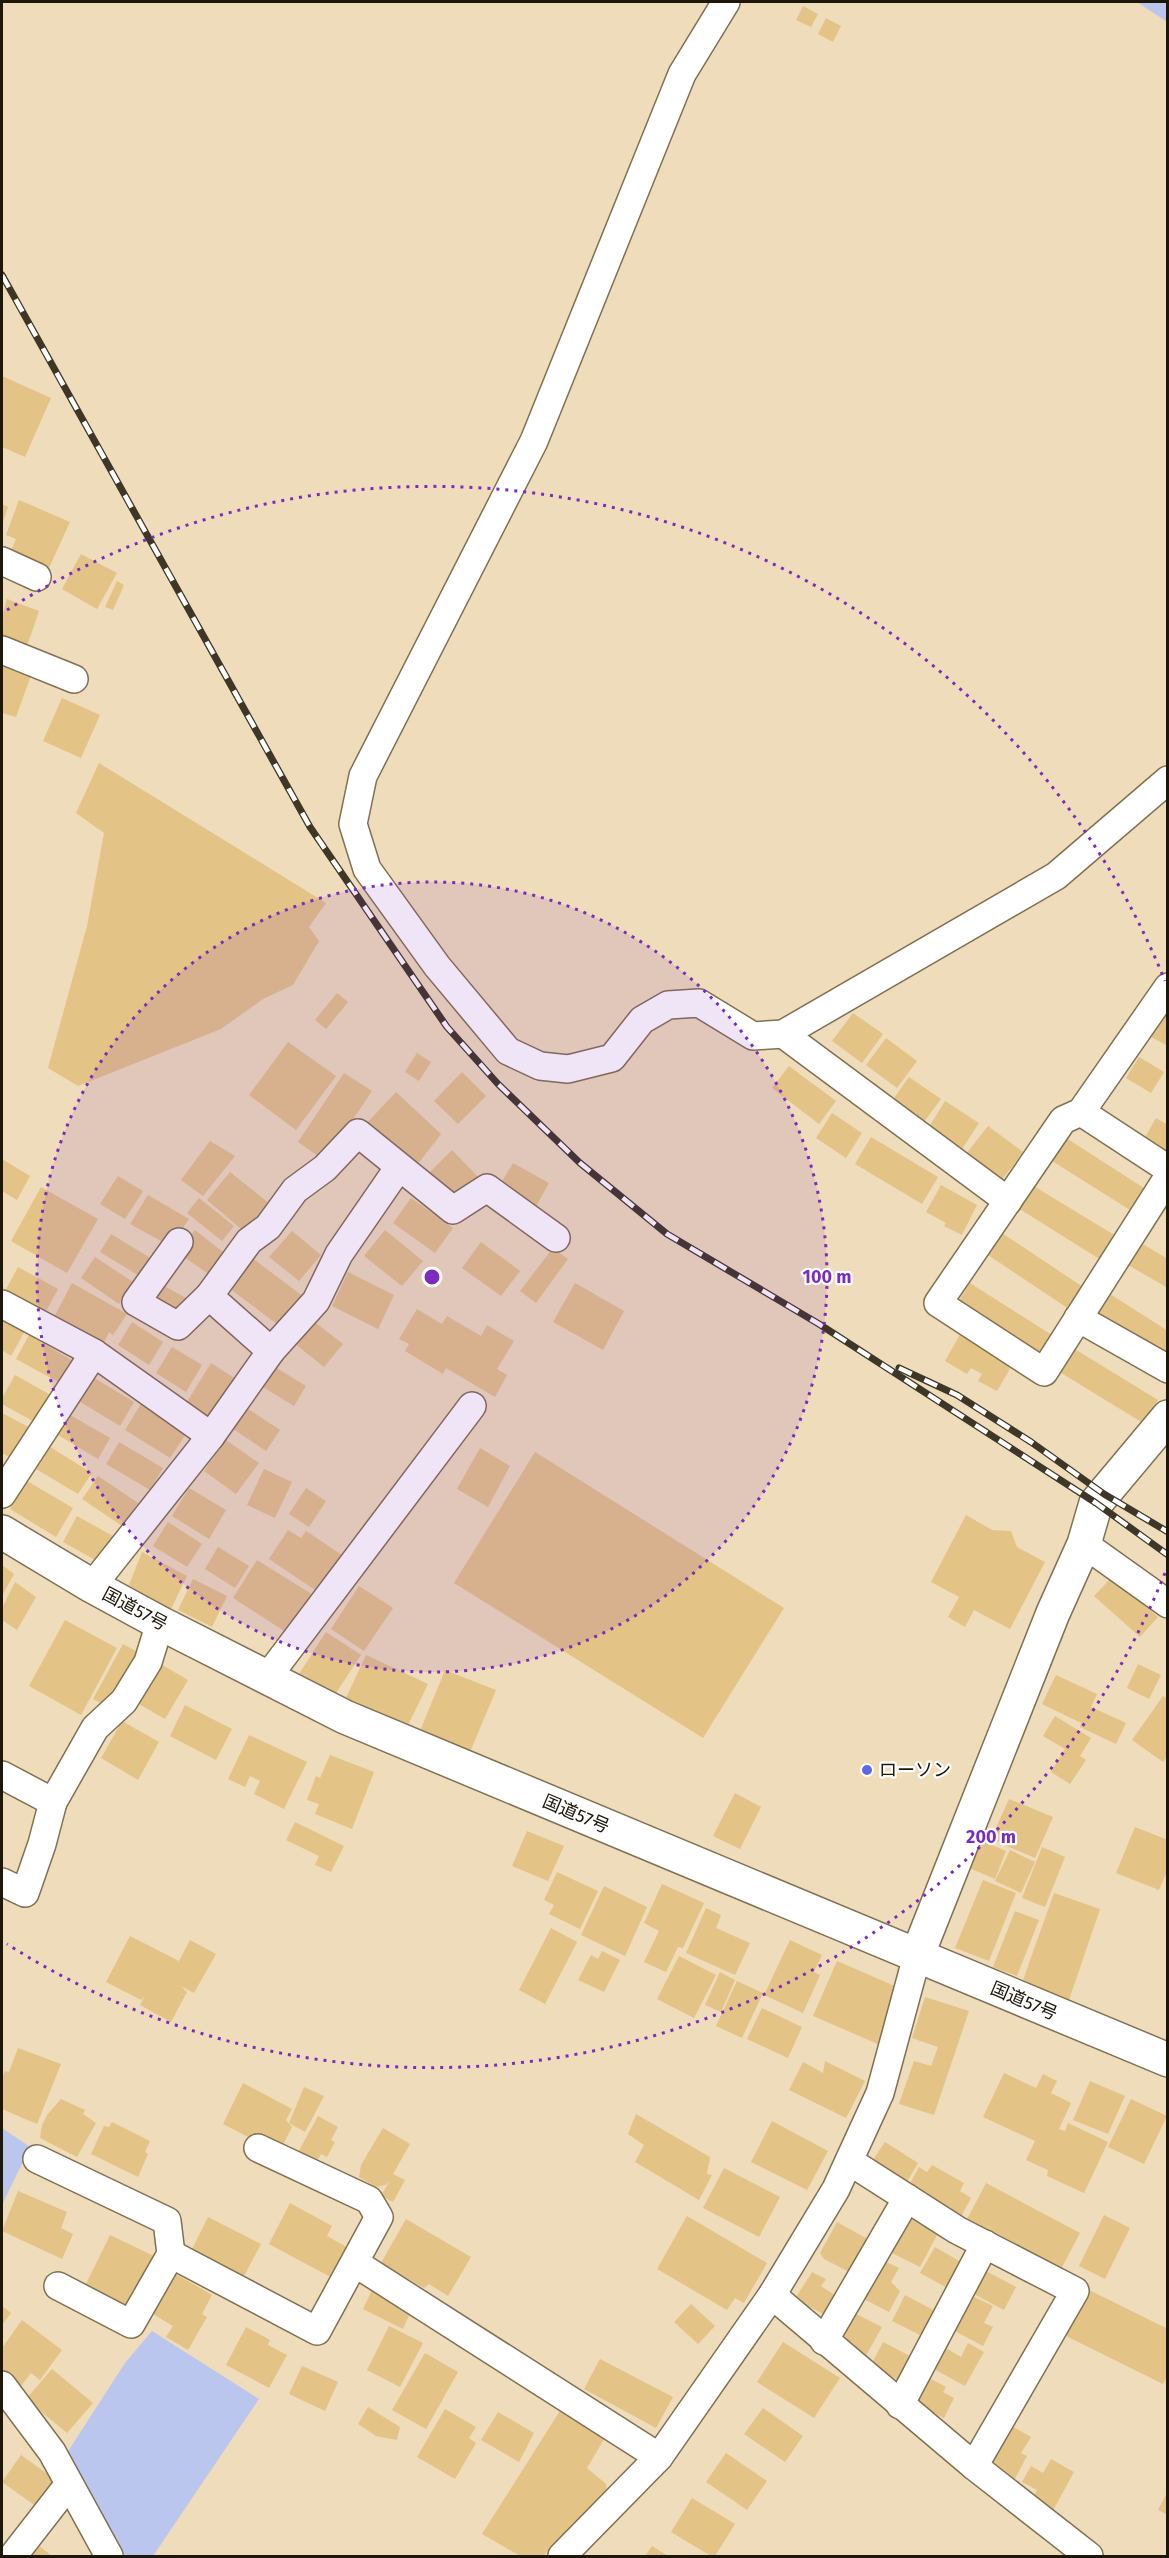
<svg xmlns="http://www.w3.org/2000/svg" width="1169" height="2558" viewBox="0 0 1169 2558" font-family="'Fira Sans','Noto Sans JP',sans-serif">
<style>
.green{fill:#bbc6ef}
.building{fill:#e4c387}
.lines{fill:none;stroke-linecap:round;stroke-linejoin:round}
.minor-casing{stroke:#817052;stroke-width:30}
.tertiary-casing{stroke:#817052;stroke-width:36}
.trunk-casing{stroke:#817052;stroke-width:36}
.minor{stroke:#fff;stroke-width:27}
.tertiary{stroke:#fff;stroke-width:33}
.trunk{stroke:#fff;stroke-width:33}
.rail-casing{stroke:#3e3626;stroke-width:7}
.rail{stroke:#fff;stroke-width:4.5;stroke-dasharray:14;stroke-linecap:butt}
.ring{fill:none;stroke:#7b2cbf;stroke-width:3;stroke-dasharray:3 6}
.poi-dot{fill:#5b6ae1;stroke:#fff;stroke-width:2}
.labels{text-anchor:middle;stroke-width:4.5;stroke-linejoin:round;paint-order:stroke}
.street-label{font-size:18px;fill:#1d170a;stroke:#fff}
.poi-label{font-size:18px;fill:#1d170a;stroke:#fff;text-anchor:start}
.centre{fill:#7b2cbf;stroke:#fff;stroke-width:3}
.ring-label{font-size:18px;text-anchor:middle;font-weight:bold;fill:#7b2cbf;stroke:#fff;stroke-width:4.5;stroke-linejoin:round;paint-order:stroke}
</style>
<rect width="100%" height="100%" fill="#efdcba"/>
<g class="green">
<path d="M1137 2H1167V22Z"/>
<path d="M2 2128 30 2147 2 2205Z"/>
<path d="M152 2331 259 2399 153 2556H121L63 2459 125 2363Z"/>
</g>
<g class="building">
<path d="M803 6 818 14 811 27 796 20Z"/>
<path d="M826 18 841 26 833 42 818 34Z"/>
<path d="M2 376 51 398 25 457 2 447Z"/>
<path d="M19 500 70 522 48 570 10 553 16 539 6 535Z"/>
<path d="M2 504 8 507 2 525Z"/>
<path d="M81 554 117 573 97 609 62 589Z"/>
<path d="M117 581 124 585 113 610 105 607Z"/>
<path d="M7 599 39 611 26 649 2 641V617Z"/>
<path d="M2 655 34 667 16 717 2 713Z"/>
<path d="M62 698 100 715 81 758 43 741Z"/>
<path d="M99 763 326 903 309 927 319 941 293 985 263 999 221 1029 78 1086 48 1068 87 926 104 833 76 813Z"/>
<path d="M337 993 348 1002 326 1029 315 1020Z"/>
<path d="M853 1013 883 1034 862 1063 832 1041Z"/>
<path d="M1165 1014 1168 1016V1046L1151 1037Z"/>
<path d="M886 1038 917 1061 897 1088 866 1065Z"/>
<path d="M288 1042 336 1076 296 1130 249 1095Z"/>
<path d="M417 1053 431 1062 419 1081 405 1072Z"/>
<path d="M1139 1057 1164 1072 1151 1093 1126 1078Z"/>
<path d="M789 1066 836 1101 819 1124 772 1088Z"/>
<path d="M462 1072 486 1096 458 1124 434 1101Z"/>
<path d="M344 1073 372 1091 325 1161 298 1142Z"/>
<path d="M909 1077 941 1099 923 1123 892 1101Z"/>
<path d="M396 1092 441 1134 414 1169 363 1127Z"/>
<path d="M945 1101 979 1123 962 1149 929 1127Z"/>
<path d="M832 1113 862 1133 846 1158 816 1138Z"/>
<path d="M1156 1118 1168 1125V1148L1162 1158 1140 1146Z"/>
<path d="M988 1126 1023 1152 1001 1181 966 1154Z"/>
<path d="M1063 1136 1144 1188 1130 1210 1049 1159Z"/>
<path d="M871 1137 938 1177 922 1204 855 1164Z"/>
<path d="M210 1141 235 1156 203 1196 181 1180Z"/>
<path d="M452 1150 481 1180 459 1202 429 1173Z"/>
<path d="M2 1159 30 1176 17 1200 2 1191Z"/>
<path d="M513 1163 549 1183 534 1210 497 1190Z"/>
<path d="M230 1172 275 1208 246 1233 207 1200Z"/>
<path d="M118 1176 143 1191 125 1219 100 1204Z"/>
<path d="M941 1185 977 1205 962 1235 944 1226 946 1223 926 1212Z"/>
<path d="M1032 1185 1116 1236 1101 1260 1018 1208Z"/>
<path d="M41 1187 98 1219 67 1273 11 1241Z"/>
<path d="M148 1195 189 1219 170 1246 130 1224Z"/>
<path d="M199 1198 234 1226 222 1241 187 1213Z"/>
<path d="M411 1198 453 1228 435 1253 393 1223Z"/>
<path d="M195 1230 228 1256 213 1277 177 1252Z"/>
<path d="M385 1230 423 1261 402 1286 364 1256Z"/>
<path d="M292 1231 321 1255 299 1281 269 1257Z"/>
<path d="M1002 1233 1083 1287 1069 1309 988 1255Z"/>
<path d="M111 1234 152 1259 141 1277 100 1252Z"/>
<path d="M481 1242 520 1271 501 1296 462 1268Z"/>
<path d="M1141 1243 1168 1259V1288L1128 1265Z"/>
<path d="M553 1248 568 1259 536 1303 520 1291Z"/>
<path d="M95 1257 133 1282 119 1304 81 1278Z"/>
<path d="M252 1258 308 1300 285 1330 229 1288Z"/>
<path d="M18 1267 58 1289 44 1315 4 1293Z"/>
<path d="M348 1272 394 1295 378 1329 332 1306Z"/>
<path d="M153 1280 188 1299 177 1319 143 1299Z"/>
<path d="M72 1283 127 1314 113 1335 109 1332 102 1347 52 1321Z"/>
<path d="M575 1283 624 1311 603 1350 553 1322Z"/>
<path d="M970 1283 1052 1335 1037 1358 956 1306Z"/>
<path d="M1110 1294 1168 1331V1362L1095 1317Z"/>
<path d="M417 1309 442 1324 447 1316 481 1336 487 1325 514 1341 497 1369 507 1375 495 1397 446 1368 443 1374 405 1351 409 1344 399 1339Z"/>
<path d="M2 1315 26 1329 11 1356 2 1350Z"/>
<path d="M312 1320 343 1344 324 1367 294 1343Z"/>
<path d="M132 1322 163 1342 149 1365 118 1345Z"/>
<path d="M962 1331 996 1350 993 1356 1011 1367 997 1391 978 1381 982 1374 971 1368 967 1374 945 1361Z"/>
<path d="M29 1335 73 1361 60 1383 16 1359Z"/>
<path d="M172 1347 202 1365 186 1392 156 1373Z"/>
<path d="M1073 1348 1158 1400 1143 1423 1058 1371Z"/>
<path d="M211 1363 239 1381 213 1420 187 1402Z"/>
<path d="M275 1367 306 1386 294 1406 263 1387Z"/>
<path d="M15 1375 56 1398 40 1425 2 1404V1398Z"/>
<path d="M91 1376 134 1402 120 1426 77 1400Z"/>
<path d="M144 1399 190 1428 170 1458 125 1430Z"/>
<path d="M247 1408 280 1430 266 1451 233 1429Z"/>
<path d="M65 1412 110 1438 98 1459 53 1432Z"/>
<path d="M2 1413 34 1430 17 1461 2 1453Z"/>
<path d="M226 1440 259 1463 236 1494 204 1471Z"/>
<path d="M119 1442 163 1468 150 1490 106 1464Z"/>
<path d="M50 1447 92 1473 78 1494 36 1469Z"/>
<path d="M480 1448 510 1466 488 1507 457 1489Z"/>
<path d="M535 1452 784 1608 703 1738 454 1583Z"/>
<path d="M264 1469 292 1482 275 1518 247 1505Z"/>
<path d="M98 1476 138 1503 122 1526 82 1499Z"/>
<path d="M27 1481 73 1508 56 1537 10 1509Z"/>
<path d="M189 1488 226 1510 209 1539 172 1516Z"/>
<path d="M306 1488 326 1501 309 1527 289 1514Z"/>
<path d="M966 1515 992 1530 1011 1531 1017 1547 1045 1562 1010 1629 974 1610 965 1627 948 1617 959 1597 931 1582Z"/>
<path d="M77 1516 118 1539 104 1565 63 1542Z"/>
<path d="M168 1522 202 1544 187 1567 153 1546Z"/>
<path d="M288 1530 301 1538 306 1531 342 1555 318 1592 269 1559Z"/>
<path d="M218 1547 249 1566 235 1588 205 1569Z"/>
<path d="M142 1552 187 1576 170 1611 129 1585Z"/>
<path d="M257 1560 318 1598 303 1643 233 1598Z"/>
<path d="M2 1565 14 1574 2 1596Z"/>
<path d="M1112 1577 1158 1617 1140 1637 1094 1596Z"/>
<path d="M193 1579 227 1596 212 1627 178 1610Z"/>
<path d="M15 1582 36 1597 17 1630 2 1620V1608Z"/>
<path d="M359 1586 393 1608 364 1651 331 1629Z"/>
<path d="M65 1620 117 1648 81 1715 29 1686Z"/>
<path d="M326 1632 361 1655 334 1696 299 1674Z"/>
<path d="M123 1644 143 1655 110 1708 93 1699Z"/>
<path d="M366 1655 428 1684 407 1727 346 1698Z"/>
<path d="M159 1663 188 1680 165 1719 137 1703Z"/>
<path d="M1138 1664 1161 1675 1149 1699 1127 1688Z"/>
<path d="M445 1670 496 1690 470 1752 420 1731Z"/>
<path d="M1056 1675 1097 1694 1091 1707 1126 1723 1116 1744 1080 1727 1081 1723 1042 1704Z"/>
<path d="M1163 1696 1168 1699V1756L1163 1762 1132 1740Z"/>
<path d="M185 1705 232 1729 216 1760 170 1736Z"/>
<path d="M1055 1716 1091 1738 1080 1756 1086 1760 1070 1784 1051 1772 1065 1749 1043 1736Z"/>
<path d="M122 1721 159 1742 138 1780 101 1758Z"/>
<path d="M249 1735 307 1762 284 1809 254 1794 260 1781 250 1776 245 1787 228 1779Z"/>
<path d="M330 1755 374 1772 352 1829 315 1814 319 1804 307 1800 316 1776 320 1778Z"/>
<path d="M735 1793 761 1807 740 1849 713 1836Z"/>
<path d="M1009 1799 1053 1817 1035 1858 991 1839Z"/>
<path d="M295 1822 344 1846 331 1872 315 1865 319 1856 286 1840Z"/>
<path d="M1135 1827 1168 1840V1869L1159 1890 1116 1873Z"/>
<path d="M527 1831 564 1846 548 1881 512 1866Z"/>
<path d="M980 1840 1006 1851 995 1879 969 1868Z"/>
<path d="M1042 1847 1065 1857 1045 1907 1022 1898Z"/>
<path d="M1010 1850 1035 1862 1021 1893 995 1881Z"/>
<path d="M557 1872 598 1891 580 1929 549 1914 554 1905 544 1900Z"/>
<path d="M983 1880 1016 1893 989 1961 955 1948Z"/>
<path d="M662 1884 704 1903 683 1948 678 1947 666 1972 644 1962 659 1931 644 1923Z"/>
<path d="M604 1886 647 1907 625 1956 581 1935Z"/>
<path d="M1054 1893 1100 1909 1069 2000 1022 1983Z"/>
<path d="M706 1908 721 1915 716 1928 750 1943 735 1975 686 1953Z"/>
<path d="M1015 1911 1039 1920 1017 1976 993 1967Z"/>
<path d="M551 1928 577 1942 545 2004 519 1990Z"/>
<path d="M130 1936 179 1961 190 1940 216 1954 194 1993 181 1986 187 1992 171 2022 140 2005 145 1995 141 2000 106 1982Z"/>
<path d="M790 1940 822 1955 814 1972 820 1975 803 2013 764 1995Z"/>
<path d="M602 1951 620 1960 604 1992 578 1980 591 1955 598 1959Z"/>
<path d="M679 1956 716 1975 694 2018 657 1999Z"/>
<path d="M837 1961 904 1990 880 2045 813 2016Z"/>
<path d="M720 1972 735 1980 721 2012 705 2005Z"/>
<path d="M737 1981 763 1993 742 2038 716 2026Z"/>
<path d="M925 1997 969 2011 934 2115 899 2104 914 2061 931 2066 938 2047 912 2038Z"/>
<path d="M762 2008 802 2027 788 2058 747 2039Z"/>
<path d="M18 2048 61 2064 37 2124 2 2109V2079L5 2071 9 2072Z"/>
<path d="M825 2061 865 2081 846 2118 789 2090 803 2062 823 2073Z"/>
<path d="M1004 2073 1036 2088 1043 2074 1057 2081 1051 2093 1071 2103 1059 2129 1065 2131 1068 2123 1108 2142 1084 2193 1047 2176 1048 2170 1026 2160 1035 2141 983 2117Z"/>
<path d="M1090 2081 1125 2096 1108 2134 1073 2120Z"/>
<path d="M243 2083 292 2109 286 2120 292 2127 279 2153 223 2124Z"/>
<path d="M304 2087 324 2096 305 2132 289 2123Z"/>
<path d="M61 2099 85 2110 83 2114 96 2123 77 2157 40 2138 42 2125 47 2115Z"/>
<path d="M1131 2099 1167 2116 1144 2164 1108 2147Z"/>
<path d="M636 2114 710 2157 707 2174 712 2175 699 2200 635 2162 644 2145 628 2134Z"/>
<path d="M318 2116 338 2127 331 2140 335 2142 327 2157 321 2154 314 2166 296 2156Z"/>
<path d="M772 2121 828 2151 807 2190 751 2162Z"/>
<path d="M112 2122 150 2141 145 2152 148 2154 138 2177 91 2154 104 2126 109 2127Z"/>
<path d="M383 2128 410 2144 393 2174 405 2180 393 2202 381 2196 390 2180 386 2185 376 2187 359 2177 361 2165Z"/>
<path d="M885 2142 918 2163 903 2189 868 2167Z"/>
<path d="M932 2165 964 2183 960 2191 971 2198 958 2222 905 2192 919 2167 927 2172Z"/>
<path d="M724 2168 780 2197 759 2237 703 2208Z"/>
<path d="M986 2183 1080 2233 1058 2275 964 2225Z"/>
<path d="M18 2191 67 2212 61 2228 73 2234 62 2259 2 2231Z"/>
<path d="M290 2203 332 2226 327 2236 352 2250 336 2280 269 2244Z"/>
<path d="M1104 2215 1130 2228 1105 2279 1079 2266Z"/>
<path d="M687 2216 767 2263 744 2303 735 2298 727 2310 657 2269Z"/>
<path d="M208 2217 261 2244 244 2276 192 2249Z"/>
<path d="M908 2218 938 2233 920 2267 890 2252Z"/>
<path d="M406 2219 471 2257 448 2296 429 2284 424 2288 381 2263Z"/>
<path d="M837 2222 871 2241 853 2274 824 2259 820 2253Z"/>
<path d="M110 2235 156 2257 131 2309 85 2286Z"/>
<path d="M935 2247 966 2265 951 2290 920 2273Z"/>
<path d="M882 2260 899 2268 891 2282 900 2291 889 2312 862 2298Z"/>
<path d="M986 2271 1016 2287 1004 2310 974 2294Z"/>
<path d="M812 2272 826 2279 821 2286 836 2296 825 2315 795 2299Z"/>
<path d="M174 2273 212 2295 202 2314 207 2317 188 2350 166 2337 173 2326 151 2313Z"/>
<path d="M1087 2289 1168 2329V2375L1163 2384 1064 2335Z"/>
<path d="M372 2290 411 2311 403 2329 363 2309Z"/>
<path d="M905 2295 937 2312 924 2337 892 2321Z"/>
<path d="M974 2297 993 2306 984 2323 993 2327 983 2346 951 2329 961 2310 965 2312Z"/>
<path d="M691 2304 715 2326 698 2344 674 2322Z"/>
<path d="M2 2306 11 2313 2 2325Z"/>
<path d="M852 2312 882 2327 864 2359 835 2340Z"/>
<path d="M22 2320 62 2350 40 2380 31 2373 21 2386 2 2371V2348Z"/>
<path d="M389 2326 423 2343 400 2387 367 2370Z"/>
<path d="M246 2327 270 2340 268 2345 287 2355 269 2388 226 2365Z"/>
<path d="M783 2342 840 2378 814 2418 757 2382Z"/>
<path d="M883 2342 910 2356 898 2380 871 2365Z"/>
<path d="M968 2343 984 2352 965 2386 932 2368 944 2347 961 2357Z"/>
<path d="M425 2353 458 2372 426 2429 392 2410Z"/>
<path d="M600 2359 673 2397 656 2428 584 2389Z"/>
<path d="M302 2366 338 2382 325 2411 289 2394Z"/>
<path d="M52 2369 93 2403 67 2433 26 2399Z"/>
<path d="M929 2378 946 2387 943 2392 954 2398 944 2418 916 2403Z"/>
<path d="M563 2406 606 2436 587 2468 606 2484 607 2493 543 2556H520L482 2534Z"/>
<path d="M368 2407 400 2427 397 2440 376 2436 358 2424Z"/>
<path d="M763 2408 803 2436 785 2462 744 2434Z"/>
<path d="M445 2409 476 2427 469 2438 476 2443 455 2479 417 2457Z"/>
<path d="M498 2412 534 2433 519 2462 481 2440Z"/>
<path d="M1008 2424 1031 2437 1021 2453 1027 2456 1011 2486 982 2470Z"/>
<path d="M726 2453 767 2481 747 2510 706 2482Z"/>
<path d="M21 2455 56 2480 37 2507 2 2482Z"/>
<path d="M1051 2459 1074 2472 1051 2514 1030 2503 1037 2490 1022 2482 1031 2466 1043 2473Z"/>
<path d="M1168 2491V2515L1158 2510Z"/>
<path d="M692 2498 735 2524 715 2556H711L671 2532Z"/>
<path d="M38 2545 52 2556H28Z"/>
<path d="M652 2546 668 2556H645Z"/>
</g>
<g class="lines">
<defs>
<g id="minor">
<path d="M726 2 682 74 534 441 363 776 353 824 367 869 437 966 508 1051 540 1066 568 1069 612 1058 642 1020 668 1005 699 1003 753 1036 783 1034 1056 876 1168 780"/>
<path d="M2 561 37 577"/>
<path d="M2 650 74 679"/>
<path d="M1168 987 1081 1112 1063 1120 938 1303 1044 1372 1168 1177"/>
<path d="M783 1034 1008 1201"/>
<path d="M1081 1112 1168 1169"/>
<path d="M179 1242 136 1302 178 1326 209 1296 249 1241 268 1227 295 1190 325 1168 358 1133 453 1210 487 1188 556 1238"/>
<path d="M209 1296 271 1351"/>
<path d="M2 1304 94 1353"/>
<path d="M1078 1318 1168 1369"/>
<path d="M2 1494 94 1353 211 1436"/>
<path d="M1084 1544 1168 1604"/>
<path d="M92 1586 211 1436 271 1351 316 1301 339 1254 399 1167"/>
<path d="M266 1679 472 1406"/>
<path d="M2 1775 53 1802 42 1844 25 1893 2 1882"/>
<path d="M53 1802 95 1728 124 1701 148 1662 160 1623"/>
<path d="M37 2159 167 2221 171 2254 131 2324 58 2286"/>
<path d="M849 2161 957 2230 1075 2291 974 2466"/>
<path d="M171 2254 317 2331 379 2217 369 2200 258 2148"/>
<path d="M355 2263 659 2457"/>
<path d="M772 2295 974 2466 1089 2556"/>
<path d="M824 2341 907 2198"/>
<path d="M2 2385 52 2452 109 2556"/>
<path d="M900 2405 985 2244"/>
<path d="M13 2556 69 2484"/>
<path d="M562 2556 659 2457 772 2295 836 2189 880 2093 917 1956"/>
</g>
<path id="tertiary" d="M917 1956 1053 1613 1084 1544 1096 1503 1168 1417"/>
<path id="trunk" d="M2 1532 92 1586 160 1623 345 1717 1168 2060"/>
</defs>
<use href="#minor" class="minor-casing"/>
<use href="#tertiary" class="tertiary-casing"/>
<use href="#trunk" class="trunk-casing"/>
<use href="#minor" class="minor"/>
<use href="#tertiary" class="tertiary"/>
<use href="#trunk" class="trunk"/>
<defs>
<g id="rail">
<path d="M2 275 310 827 447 1027 498 1084 580 1163 667 1234 819 1324 1096 1503 1168 1555"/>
<path d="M899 1368 957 1395 1031 1442 1104 1494 1168 1532"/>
</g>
</defs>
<use href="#rail" class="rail-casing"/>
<use href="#rail" class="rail"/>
</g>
<circle cx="432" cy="1277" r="395" fill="#7b2cbf" fill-opacity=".12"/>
<g class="ring">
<circle cx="432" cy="1277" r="395"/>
<path d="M1165 1573A791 791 0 0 1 7 1944M7 610A791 791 0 0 1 1165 981"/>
</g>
<circle class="poi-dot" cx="867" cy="1770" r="6"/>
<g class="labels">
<g class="street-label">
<text transform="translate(135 1609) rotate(28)" y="6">国道57号</text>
<text transform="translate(576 1814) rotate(23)" y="6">国道57号</text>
<text transform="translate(1024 2001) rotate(23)" y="6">国道57号</text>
</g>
<g class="poi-label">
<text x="879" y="1776">ローソン</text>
</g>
</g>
<circle cx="432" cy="1277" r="9" class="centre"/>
<g class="ring-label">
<text x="827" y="1283">100 m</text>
<text x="991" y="1843">200 m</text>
</g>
<rect width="1169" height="2558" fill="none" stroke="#1d170a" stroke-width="6"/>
</svg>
